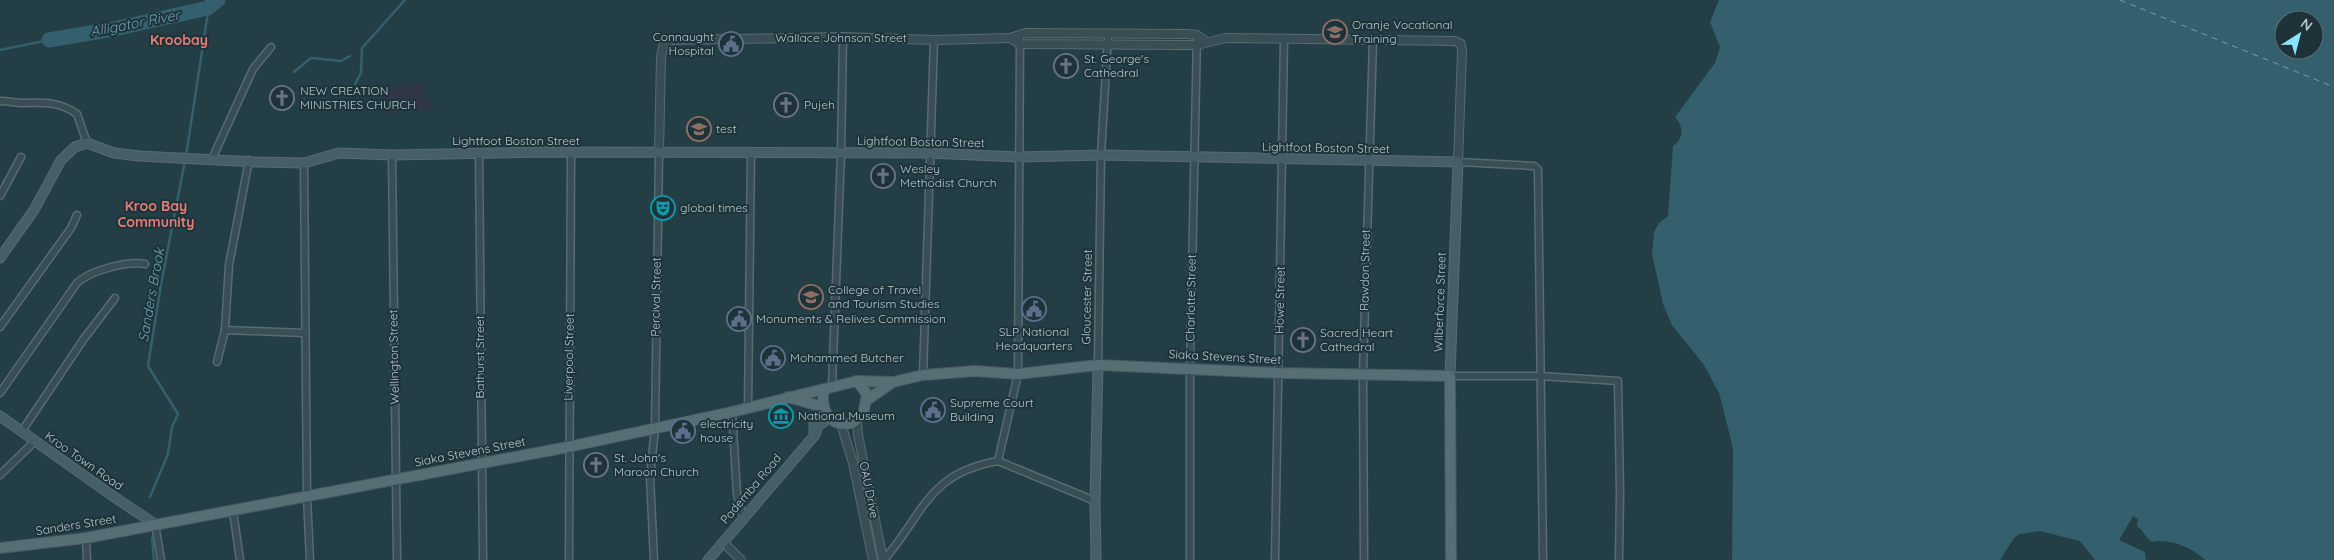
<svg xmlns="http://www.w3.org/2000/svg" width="2334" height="560" viewBox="0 0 2334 560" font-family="Quicksand,sans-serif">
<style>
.medical{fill:#313644}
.water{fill:#345f6c;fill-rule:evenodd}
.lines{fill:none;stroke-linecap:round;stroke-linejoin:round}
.stream{stroke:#345f6c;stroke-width:2.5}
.river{stroke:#345f6c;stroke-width:15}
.ferry{stroke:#6ba2b0;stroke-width:1;stroke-dasharray:6 5;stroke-linecap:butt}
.minor-casing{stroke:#576b71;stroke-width:9}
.tertiary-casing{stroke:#576b71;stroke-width:10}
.secondary-casing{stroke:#576b71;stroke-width:11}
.primary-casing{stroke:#455a60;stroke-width:12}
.minor{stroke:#384e54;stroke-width:6}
.tertiary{stroke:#384e54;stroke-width:8}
.secondary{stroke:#465f67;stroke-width:9}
.primary{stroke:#566e74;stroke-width:10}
.labels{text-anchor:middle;stroke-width:4;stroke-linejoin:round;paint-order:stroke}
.poi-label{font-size:12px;fill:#b6c8ce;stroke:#1d3339;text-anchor:start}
.street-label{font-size:12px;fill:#b6c8ce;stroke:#1d3339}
.water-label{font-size:14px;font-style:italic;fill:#6ba2b0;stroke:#1d3339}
.neighbourhood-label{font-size:14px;font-weight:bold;fill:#e67d75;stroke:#1d3339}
</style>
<rect width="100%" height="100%" fill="#243e45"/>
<path class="medical" d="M421 83 425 100 429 99 432 110 424 111 423 108 386 114 382 90Z"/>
<path class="water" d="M1719 0H2334V560H2205C2193 548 2169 538 2152 542 2145 537 2144 531 2137 526L2138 519 2133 516 2119 540 2145 552 2146 560H2095L2080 541 2039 531 2020 534 2014 538 2000 560H1732L1733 449 1727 424 1719 393 1704 365 1672 325 1663 304 1652 254 1654 232 1659 223 1668 216 1673 146C1684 138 1684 127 1675 117L1715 63 1720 47 1710 22ZM2284 20H2314V50H2284Z"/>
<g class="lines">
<g class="stream">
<path d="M0 50 49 40"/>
<path d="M294 72 311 58 341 61 350 56"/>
<path d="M355 84 361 73 362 48 405 0"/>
<path d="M186 156 208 12 220 0"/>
<path d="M150 497 168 454 172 427 178 414 148 366 161 284 185 161"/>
<path d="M152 538 154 560"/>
</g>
<path class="river" d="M49 40 114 29 208 8 218 0"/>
<path class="ferry" d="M2120 0 2334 87"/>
<defs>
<g id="minor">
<path d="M0 101C8 101 16 103 24 103 44 102 60 102 77 114L87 143"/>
<path d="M479 153 483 560"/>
<path d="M392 155 397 560"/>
<path d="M212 159 253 69 271 47"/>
<path d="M1458 162 1534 166 1538 169 1543 560"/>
<path d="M304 163 307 497 310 560"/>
<path d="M0 196 21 157"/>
<path d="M0 327 71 228 77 215"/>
<path d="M225 330 304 333"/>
<path d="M217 362 225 330 229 265 249 160"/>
<path d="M1098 365 1101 155 1108 35"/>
<path d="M923 375 934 40"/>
<path d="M1450 376H1540L1618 381 1620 493 1619 560"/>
<path d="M832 386 841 153 843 37"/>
<path d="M0 393 77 283C91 270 127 261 145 264"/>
<path d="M748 407 751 152"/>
<path d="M732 412 737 494 743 518"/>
<path d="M22 431 83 340 115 298"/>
<path d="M998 461 1018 374 1020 39"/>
<path d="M998 461 1095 501"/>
<path d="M0 475 35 441"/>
<path d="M233 511 240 560"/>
<path d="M155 524 161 560"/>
<path d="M86 538 87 560"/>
<path d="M569 560 571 153"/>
<path d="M654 560 650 477 655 429 659 153"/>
<path d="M884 560C924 513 928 473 998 461"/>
<path d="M1190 560V368L1197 35"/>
<path d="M1275 560 1284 40"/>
<path d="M1364 560 1363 373 1373 40"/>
</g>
<g id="tertiary">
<path d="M1010 38 1020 44 1180 45H1197L1225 38 1455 41 1461 44 1462 52 1458 162"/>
<path d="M659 153 661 57 664 43 673 40 843 37 934 40 1010 38 1026 33 1186 34 1197 35 1207 42"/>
<path d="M857 420 858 435 883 560"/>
<path d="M841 424 853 463 873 560"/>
<path d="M723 542 741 560"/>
</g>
<g id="secondary">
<path d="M0 258 34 210 61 160 75 147 87 143 114 153 139 156 257 162 304 163 339 153 392 155 545 152 929 153 1020 157 1101 155 1458 162 1450 376"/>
<path d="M0 416 120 501 155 524"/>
<path d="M814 432V421L824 411"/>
<path d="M708 560 815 435 818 426 829 418"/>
<path d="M1096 560 1095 501 1098 365"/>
</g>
<g id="primary">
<path d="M857 381 867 394 863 415 852 423C829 428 820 409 824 389Z"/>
<path d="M857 381 893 382"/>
<path d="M788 397 823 407"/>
<path d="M867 400 893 382 923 375 975 371 1018 374 1098 365 1279 373 1450 376 1451 560"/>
<path d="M0 548 86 538 568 447 732 412 824 389"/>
</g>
</defs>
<use href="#minor" class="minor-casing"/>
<use href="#tertiary" class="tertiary-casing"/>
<use href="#secondary" class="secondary-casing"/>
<use href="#primary" class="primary-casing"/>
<use href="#minor" class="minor"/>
<use href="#tertiary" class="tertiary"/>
<use href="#secondary" class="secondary"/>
<use href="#primary" class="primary"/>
</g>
<defs>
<symbol id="university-ring" viewBox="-11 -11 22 22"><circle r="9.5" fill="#1d3339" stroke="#8d6e63" stroke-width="1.5"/><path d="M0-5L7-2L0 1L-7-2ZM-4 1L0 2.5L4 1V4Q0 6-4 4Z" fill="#8d6e63"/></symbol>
<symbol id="civic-ring" viewBox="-11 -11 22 22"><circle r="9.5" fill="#1d3339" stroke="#5c6f8a" stroke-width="1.5"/><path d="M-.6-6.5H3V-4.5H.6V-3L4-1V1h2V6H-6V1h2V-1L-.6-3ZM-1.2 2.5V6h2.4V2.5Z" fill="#5c6f8a"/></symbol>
<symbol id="church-ring" viewBox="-11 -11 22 22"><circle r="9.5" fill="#1d3339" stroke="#6b7280" stroke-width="1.5"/><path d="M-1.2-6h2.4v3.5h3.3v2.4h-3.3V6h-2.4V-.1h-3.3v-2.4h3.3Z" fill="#6b7280"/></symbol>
<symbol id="theatre-ring" viewBox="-11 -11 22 22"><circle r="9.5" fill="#1d3339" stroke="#0f9aa8" stroke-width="1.5"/><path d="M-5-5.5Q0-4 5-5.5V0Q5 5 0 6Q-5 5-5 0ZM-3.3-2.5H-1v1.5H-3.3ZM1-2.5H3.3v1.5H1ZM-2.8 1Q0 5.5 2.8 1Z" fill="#0f9aa8"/></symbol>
<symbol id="museum-ring" viewBox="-11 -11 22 22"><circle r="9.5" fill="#1d3339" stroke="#0f9aa8" stroke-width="1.5"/><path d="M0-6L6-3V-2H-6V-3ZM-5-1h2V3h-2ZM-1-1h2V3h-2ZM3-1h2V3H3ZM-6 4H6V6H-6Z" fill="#0f9aa8"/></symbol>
</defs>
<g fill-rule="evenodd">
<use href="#university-ring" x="1321" y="18" width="28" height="28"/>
<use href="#civic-ring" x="717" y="30" width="28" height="28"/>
<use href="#church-ring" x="1052" y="52" width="28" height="28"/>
<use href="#church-ring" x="268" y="84" width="28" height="28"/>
<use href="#church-ring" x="772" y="91" width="28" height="28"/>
<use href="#university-ring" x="685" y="115" width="28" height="28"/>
<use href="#church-ring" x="869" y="162" width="28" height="28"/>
<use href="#theatre-ring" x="649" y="194" width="28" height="28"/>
<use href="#university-ring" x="797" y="283" width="28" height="28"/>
<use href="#civic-ring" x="1020" y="295" width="28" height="28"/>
<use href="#civic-ring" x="725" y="305" width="28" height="28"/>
<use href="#church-ring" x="1289" y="326" width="28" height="28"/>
<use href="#civic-ring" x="759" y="344" width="28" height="28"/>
<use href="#civic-ring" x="919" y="396" width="28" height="28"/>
<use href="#museum-ring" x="767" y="402" width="28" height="28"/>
<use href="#civic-ring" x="669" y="417" width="28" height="28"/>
<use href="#church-ring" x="582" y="451" width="28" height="28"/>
</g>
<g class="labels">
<g class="poi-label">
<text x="1352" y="29">Oranje Vocational<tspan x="1352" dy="14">Training</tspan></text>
<text x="714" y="41" text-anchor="end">Connaught<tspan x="714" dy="14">Hospital</tspan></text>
<text x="1084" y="63">St. George's<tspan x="1084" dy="14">Cathedral</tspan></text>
<text x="300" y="95">NEW CREATION<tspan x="300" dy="14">MINISTRIES CHURCH</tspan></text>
<text x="804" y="109">Pujeh</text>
<text x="716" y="133">test</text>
<text x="900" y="173">Wesley<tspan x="900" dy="14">Methodist Church</tspan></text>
<text x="680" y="212">global times</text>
<text x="828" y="294">College of Travel<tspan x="828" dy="14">and Tourism Studies</tspan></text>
<text x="756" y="323">Monuments &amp; Relives Commission</text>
<text x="1034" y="336" text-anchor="middle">SLP National<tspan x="1034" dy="14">Headquarters</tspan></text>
<text x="1320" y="337">Sacred Heart<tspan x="1320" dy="14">Cathedral</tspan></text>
<text x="790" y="362">Mohammed Butcher</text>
<text x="950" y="407">Supreme Court<tspan x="950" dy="14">Building</tspan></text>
<text x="798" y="420">National Museum</text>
<text x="700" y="428">electricity<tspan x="700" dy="14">house</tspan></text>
<text x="614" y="462">St. John's<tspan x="614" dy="14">Maroon Church</tspan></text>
</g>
<g class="street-label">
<text x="841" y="42">Wallace Johnson Street</text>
<text x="516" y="145">Lightfoot Boston Street</text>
<text transform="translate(921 142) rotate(1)" y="4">Lightfoot Boston Street</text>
<text transform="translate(1326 148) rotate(1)" y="4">Lightfoot Boston Street</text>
<text transform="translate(1365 270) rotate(-89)" y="4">Rawdon Street</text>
<text transform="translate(656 297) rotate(-89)" y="4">Percival Street</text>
<text transform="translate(1087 297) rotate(-89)" y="4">Gloucester Street</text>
<text transform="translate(1191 298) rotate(-89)" y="4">Charlotte Street</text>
<text transform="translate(1280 300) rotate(-89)" y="4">Howe Street</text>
<text transform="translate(1440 302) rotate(-88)" y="4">Wilberforce Street</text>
<text transform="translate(394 357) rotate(-91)" y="4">Wellington Street</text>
<text transform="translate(480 357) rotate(-90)" y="4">Bathurst Street</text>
<text transform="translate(569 357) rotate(-89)" y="4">Liverpool Street</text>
<text transform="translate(1225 357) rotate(3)" y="4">Siaka Stevens Street</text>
<text transform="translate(470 452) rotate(-11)" y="4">Siaka Stevens Street</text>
<text transform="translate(84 461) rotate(35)" y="4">Kroo Town Road</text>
<text transform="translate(751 489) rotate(-50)" y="4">Pademba Road</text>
<text transform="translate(869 490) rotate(79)" y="4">OAU Drive</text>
<text transform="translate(76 525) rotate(-9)" y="4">Sanders Street</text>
</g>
<g class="water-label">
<text transform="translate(135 23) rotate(-11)" y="5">Alligator River</text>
<text transform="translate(151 295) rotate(-80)" y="5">Sanders Brook</text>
</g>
<g class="neighbourhood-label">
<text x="179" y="45">Kroobay</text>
<text x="156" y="211">Kroo Bay<tspan x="156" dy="16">Community</tspan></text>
</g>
</g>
<g transform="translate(2299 35) rotate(36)"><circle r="24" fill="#1d3339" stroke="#5a6f75"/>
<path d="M0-4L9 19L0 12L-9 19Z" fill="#89e2ff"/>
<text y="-8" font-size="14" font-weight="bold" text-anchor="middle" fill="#b6c8ce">N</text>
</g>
</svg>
